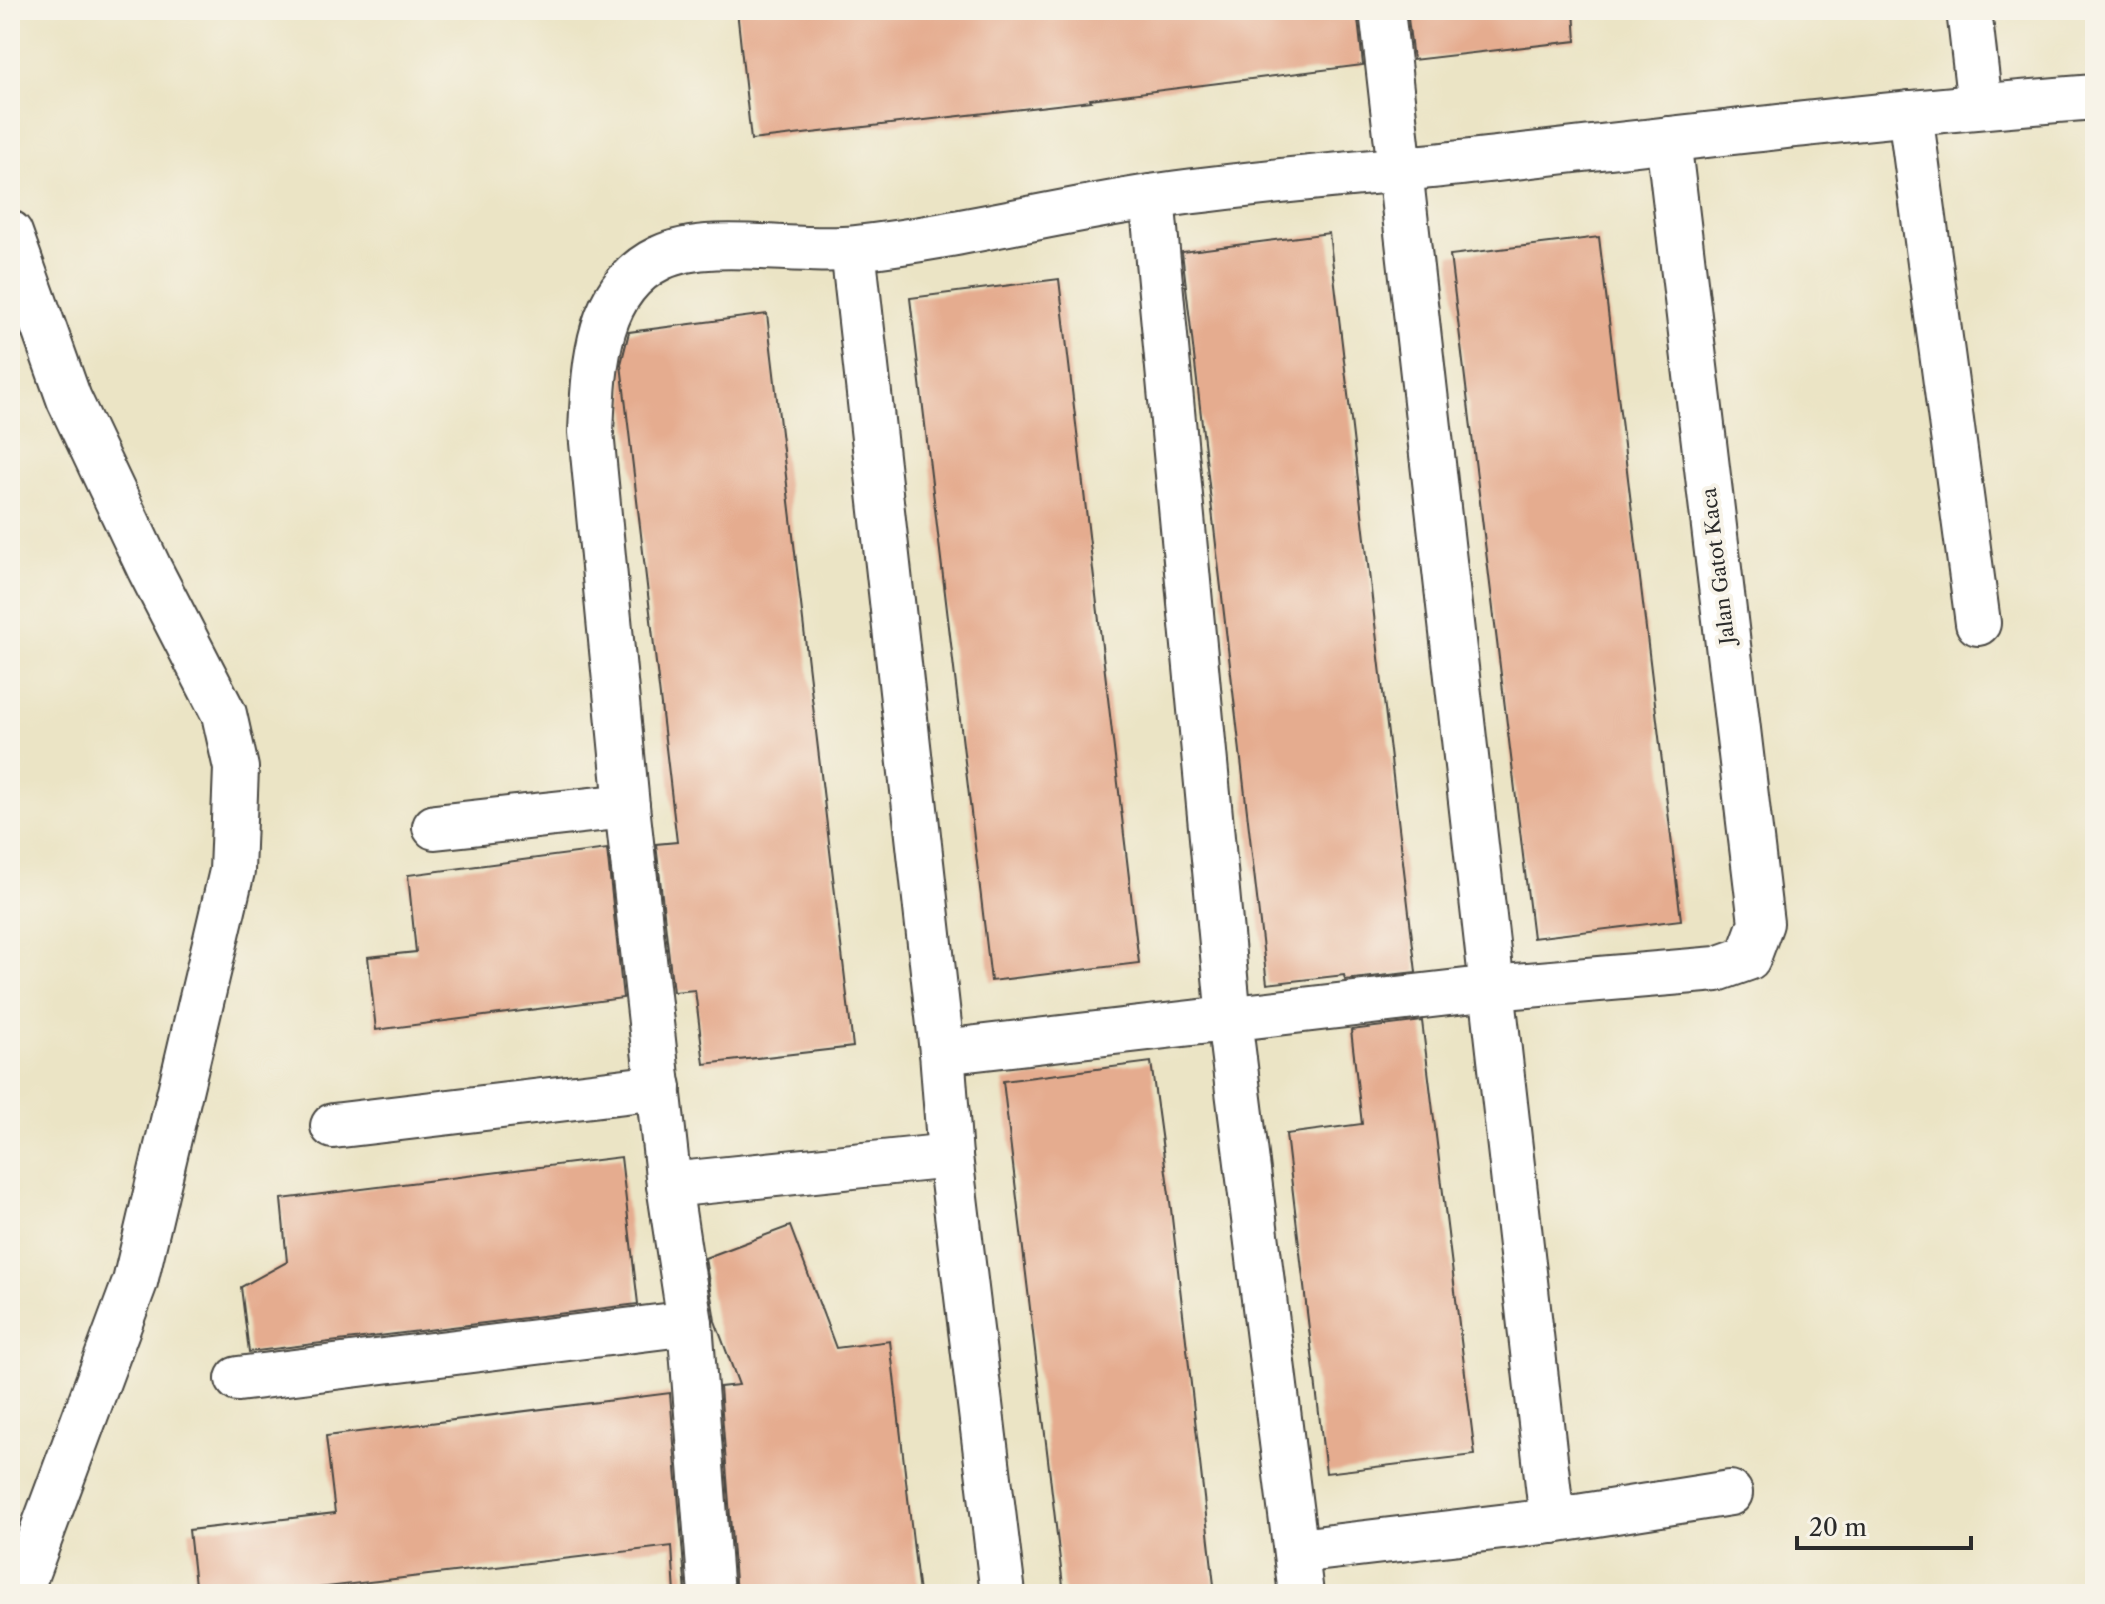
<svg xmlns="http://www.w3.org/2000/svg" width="2105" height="1604" viewBox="0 0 2105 1604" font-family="'Libre Caslon Text',serif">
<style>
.building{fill:#e5ac8f}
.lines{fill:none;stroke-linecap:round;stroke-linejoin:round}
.minor-casing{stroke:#484742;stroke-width:48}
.minor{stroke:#fff;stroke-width:44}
.labels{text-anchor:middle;stroke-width:8;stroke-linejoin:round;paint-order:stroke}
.street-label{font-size:20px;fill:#2b2b2b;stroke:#f7f3e8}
</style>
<rect width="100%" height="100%" fill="#f7f3e8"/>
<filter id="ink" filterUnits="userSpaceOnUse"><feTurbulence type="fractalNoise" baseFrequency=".0125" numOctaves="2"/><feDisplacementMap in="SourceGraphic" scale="16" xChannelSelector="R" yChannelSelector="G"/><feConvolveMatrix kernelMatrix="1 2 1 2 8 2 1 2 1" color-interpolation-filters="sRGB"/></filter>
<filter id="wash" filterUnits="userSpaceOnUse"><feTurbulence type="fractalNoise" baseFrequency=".006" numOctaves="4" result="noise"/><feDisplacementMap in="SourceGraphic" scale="32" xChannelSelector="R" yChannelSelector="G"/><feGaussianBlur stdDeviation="1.8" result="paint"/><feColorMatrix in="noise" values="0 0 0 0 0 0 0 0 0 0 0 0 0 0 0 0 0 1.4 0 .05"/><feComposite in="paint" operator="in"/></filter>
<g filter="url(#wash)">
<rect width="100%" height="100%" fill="#ebe4c5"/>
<g id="blocks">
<g class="building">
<path d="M737 10H1357L1363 65 1090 99 1091 101 751 140Z"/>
<path d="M1407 10H1574L1576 41 1413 60Z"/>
<path d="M1329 233 1416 972 1345 980 1344 975 1267 984 1182 252Z"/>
<path d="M1599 237 1681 920 1533 938 1450 255Z"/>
<path d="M1059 279 1139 963 991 981 910 298Z"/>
<path d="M767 314 853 1047 704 1064 695 990 673 992 656 844 677 842 621 364 629 332Z"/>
<path d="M607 849 623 998 376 1030 368 957 416 952 408 875Z"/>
<path d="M1422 1021 1475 1455 1326 1473 1286 1134 1362 1124 1351 1030Z"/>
<path d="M1151 1062 1171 1209 1215 1594H1064L1003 1081Z"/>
<path d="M621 1157 638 1304 249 1352 241 1287 287 1262 281 1199Z"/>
<path d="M790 1226 836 1348 890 1341 919 1594H736L720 1387 739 1385 715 1321 705 1258Z"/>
<path d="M670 1393 686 1594H675L672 1546 268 1594H196L189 1530 335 1513 326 1436Z"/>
</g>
</g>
</g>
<g filter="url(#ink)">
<use href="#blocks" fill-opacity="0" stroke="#484742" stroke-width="2"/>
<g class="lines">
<defs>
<g id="minor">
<path d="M1382 10 1552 1521"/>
<path d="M1969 10 1980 106"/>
<path d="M1910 113 1978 623"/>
<path d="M1152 197 1229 1019 1301 1594"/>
<path d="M10 233 69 399 150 570 224 714 236 768 232 871 135 1282 19 1594"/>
<path d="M853 249 942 1052 950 1156 1003 1594"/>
<path d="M435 827 627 806"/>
<path d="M942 1052 1492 988 1717 969 1748 958 1761 923 1668 139"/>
<path d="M333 1126 659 1087"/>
<path d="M669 1185 950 1156"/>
<path d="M238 1379 690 1323"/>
<path d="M1298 1551 1552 1521 1730 1493"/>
<path d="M711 1594 690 1323 669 1185 627 806 591 432C594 369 595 289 660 258 710 234 800 255 856 248 955 237 1052 212 1150 197 1256 181 1364 174 1470 162 1678 138 1886 113 2095 97"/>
</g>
</defs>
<use href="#minor" class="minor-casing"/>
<use href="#minor" class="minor"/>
</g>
</g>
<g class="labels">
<g class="street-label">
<text transform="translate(1718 566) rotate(-97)" y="7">Jalan Gatot Kaca</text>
</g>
</g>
<rect width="2105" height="1604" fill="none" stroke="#f7f3e8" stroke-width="40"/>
<path d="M1797 1536v12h174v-12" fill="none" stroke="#2b2b2b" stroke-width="4"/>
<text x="1809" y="1536" font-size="24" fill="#2b2b2b" stroke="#f7f3e8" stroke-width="6" paint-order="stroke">20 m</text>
</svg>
